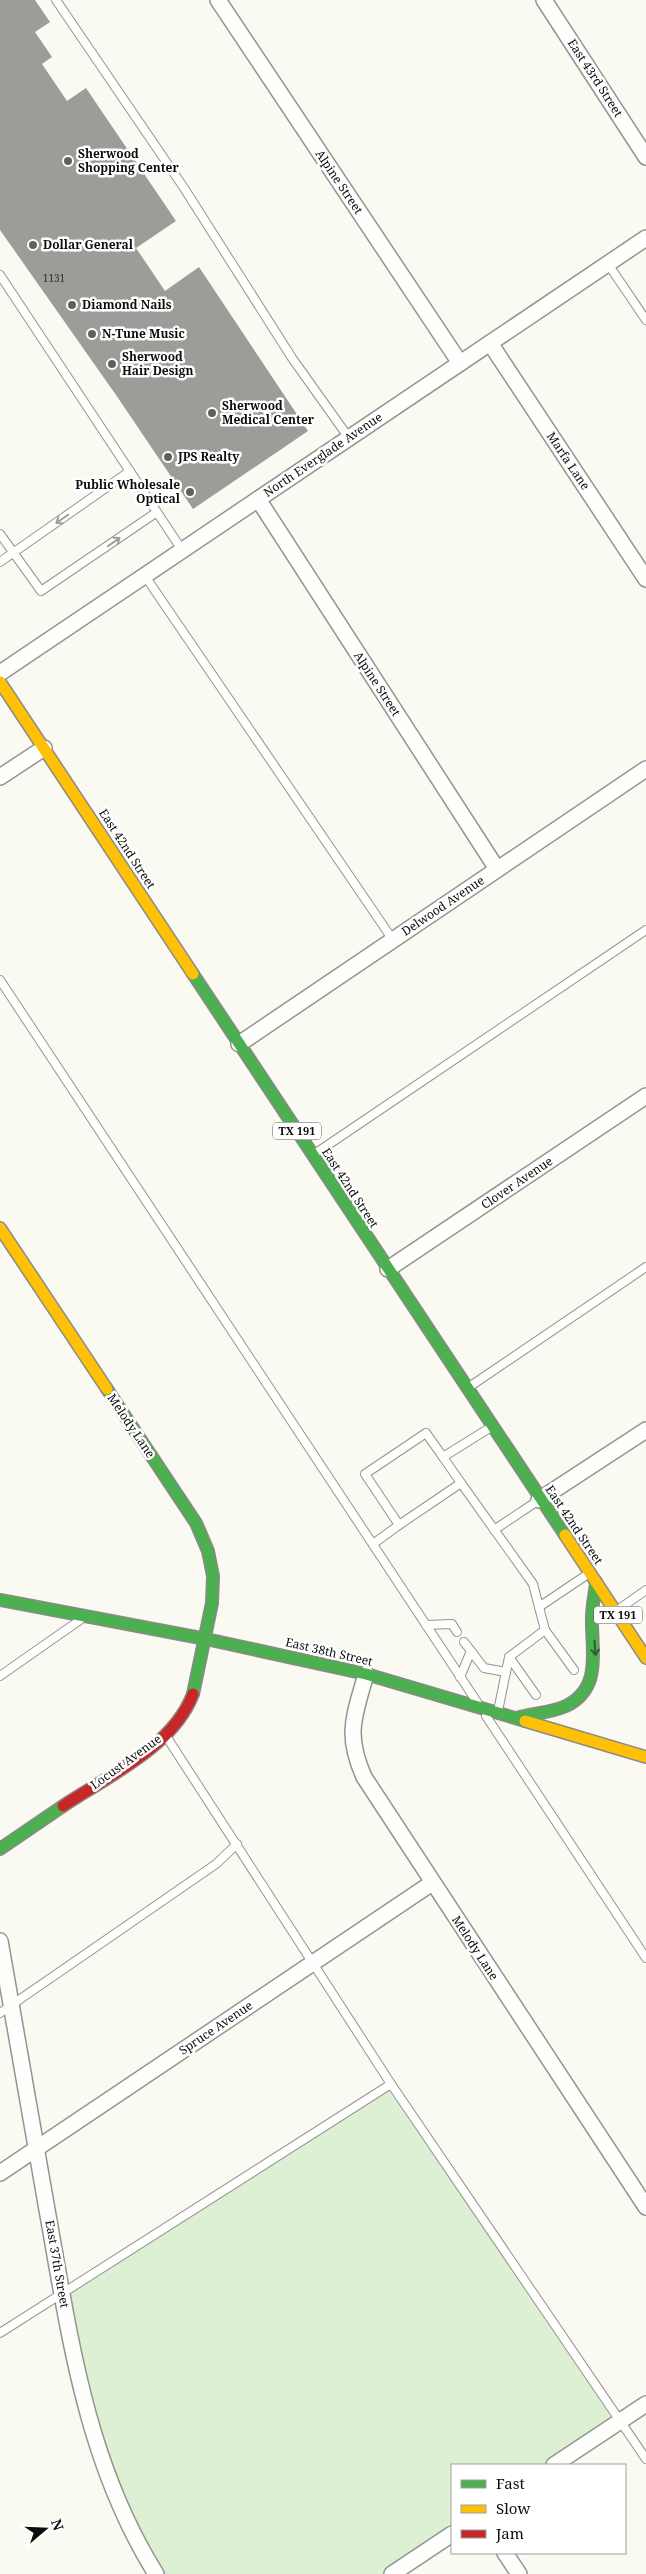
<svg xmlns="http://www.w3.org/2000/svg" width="646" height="2574" viewBox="0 0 646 2574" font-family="'Noto Serif',serif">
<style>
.green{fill:#def0d3}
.building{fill:#9e9c98}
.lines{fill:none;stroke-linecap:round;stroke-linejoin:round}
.lane-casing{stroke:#949490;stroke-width:10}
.street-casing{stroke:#949490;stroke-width:18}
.fast-casing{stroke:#8a8a87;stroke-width:14}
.slow-casing{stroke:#8a8a87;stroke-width:14}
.jam-casing{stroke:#8a8a87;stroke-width:14}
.lane{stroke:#fefefd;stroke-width:8}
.street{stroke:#fefefd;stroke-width:15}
.fast{stroke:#4caf50;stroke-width:11}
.slow{stroke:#ffc107;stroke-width:11}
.jam{stroke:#c62828;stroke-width:11}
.oneway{stroke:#9e9e9d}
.oneway2{stroke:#2c5e2e}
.poi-dot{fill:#60605d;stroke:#fff;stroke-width:2}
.labels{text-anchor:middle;stroke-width:5;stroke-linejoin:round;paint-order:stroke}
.number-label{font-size:10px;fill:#313130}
.shield{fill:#fff;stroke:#565656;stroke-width:1}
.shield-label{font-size:11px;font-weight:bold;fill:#0d0d0d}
.street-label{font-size:12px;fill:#0d0d0d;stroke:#fff}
.poi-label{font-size:12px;font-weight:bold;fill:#0d0d0d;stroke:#fff;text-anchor:start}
</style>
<rect width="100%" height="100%" fill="#fafaf2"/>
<path class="green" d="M392 2078 620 2422 554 2465H452V2533L390 2574H156L98 2453 62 2293Z"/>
<path class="building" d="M0 0H35L50 22 35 32 52 57 42 64 67 101 86 88 176 221 136 248 165 291 199 267 308 431 193 509 116 395 0 230Z"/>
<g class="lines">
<defs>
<g id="lane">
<path d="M56 0 184 188 292 358 349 438"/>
<path d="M608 264 646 320"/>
<path d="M0 275 182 550"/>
<path d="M0 534 41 591 157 512"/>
<path d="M0 562 130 471"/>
<path d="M145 576 393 940"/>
<path d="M0 980 477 1702"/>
<path d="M316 1153 646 930"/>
<path d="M472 1385 646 1267"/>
<path d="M488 1429 443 1457 426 1433 365 1474 399 1525 461 1483 533 1584 545 1630 574 1670"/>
<path d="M443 1457 461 1483"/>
<path d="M494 1530 536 1502"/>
<path d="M373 1544 399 1525"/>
<path d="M539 1607 585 1576"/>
<path d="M619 1609 646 1590"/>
<path d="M426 1625 452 1624 457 1632"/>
<path d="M471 1651 484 1668 506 1672"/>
<path d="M509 1657 536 1695"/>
<path d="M0 1676 80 1620"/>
<path d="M460 1677 471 1651 464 1642"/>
<path d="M498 1711 509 1657 545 1630"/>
<path d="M486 1716 646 1958"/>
<path d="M166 1736 391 2084 646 2459"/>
<path d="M0 2013 216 1864 237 1844"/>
<path d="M0 2333 391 2084"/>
</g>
<g id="street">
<path d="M218 0 460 363"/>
<path d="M544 0 646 157"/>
<path d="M490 343 646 579"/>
<path d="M258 499 497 869"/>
<path d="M0 673 646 238"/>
<path d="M0 777 44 748"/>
<path d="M239 1044 646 769"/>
<path d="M388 1269 646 1096"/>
<path d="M539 1500 646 1430"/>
<path d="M366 1674C354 1717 345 1734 364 1777L646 2207"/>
<path d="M0 1941C16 2035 33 2128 49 2221 71 2345 88 2465 156 2574"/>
<path d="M0 2173 432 1883"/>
<path d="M554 2465 646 2404"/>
<path d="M505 2553 519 2574"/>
<path d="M392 2574 452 2534"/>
</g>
<g id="fast">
<path d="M193 974 565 1535"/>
<path d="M107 1389 196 1523 208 1551 213 1576 212 1603 193 1694"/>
<path d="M0 1600 206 1639 366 1674 525 1721"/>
<path d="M517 1718C533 1713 551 1713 566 1706 603 1688 591 1650 592 1617 592 1605 595 1594 596 1582"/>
<path d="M0 1849 63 1806"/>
</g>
<g id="slow">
<path d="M0 682 193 974"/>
<path d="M0 1228 107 1389"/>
<path d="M565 1535 646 1658"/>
<path d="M525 1721 646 1757"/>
</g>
<path id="jam" d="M63 1806C108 1776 173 1747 193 1694"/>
</defs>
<use href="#lane" class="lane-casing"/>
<use href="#street" class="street-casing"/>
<use href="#fast" class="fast-casing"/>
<use href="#slow" class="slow-casing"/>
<use href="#jam" class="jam-casing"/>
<use href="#lane" class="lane"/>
<use href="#street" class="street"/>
<use href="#fast" class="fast"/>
<use href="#slow" class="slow"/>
<use href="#jam" class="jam"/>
</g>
<defs><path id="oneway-shaft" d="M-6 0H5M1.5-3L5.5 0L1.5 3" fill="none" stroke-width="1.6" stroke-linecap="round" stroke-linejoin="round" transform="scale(1.25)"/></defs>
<g class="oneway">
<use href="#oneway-shaft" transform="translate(62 519) rotate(145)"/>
<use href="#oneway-shaft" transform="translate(114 542) rotate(-35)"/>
</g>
<use class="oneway2" href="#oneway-shaft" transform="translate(595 1648) rotate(86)"/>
<g class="poi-dot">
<circle cx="68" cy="161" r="5"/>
<circle cx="33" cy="245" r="5"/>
<circle cx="72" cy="305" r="5"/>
<circle cx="92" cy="334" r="5"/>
<circle cx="112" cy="364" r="5"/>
<circle cx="212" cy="413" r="5"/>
<circle cx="168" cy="457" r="5"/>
<circle cx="190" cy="492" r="5"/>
</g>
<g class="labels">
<g class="number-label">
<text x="54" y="282">1131</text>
</g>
<g class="shield">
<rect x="273" y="1122.5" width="48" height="17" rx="4"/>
<rect x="594" y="1606.5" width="48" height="17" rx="4"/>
</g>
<g class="shield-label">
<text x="297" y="1135">TX 191</text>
<text x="618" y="1619">TX 191</text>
</g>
<g class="street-label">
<text transform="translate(595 78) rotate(57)" y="4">East 43rd Street</text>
<text transform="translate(339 182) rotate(56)" y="4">Alpine Street</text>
<text transform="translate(323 455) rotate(-34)" y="4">North Everglade Avenue</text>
<text transform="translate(568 461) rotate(56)" y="4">Marfa Lane</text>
<text transform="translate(377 684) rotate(57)" y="4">Alpine Street</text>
<text transform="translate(127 849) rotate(57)" y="4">East 42nd Street</text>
<text transform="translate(443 906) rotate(-34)" y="4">Delwood Avenue</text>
<text transform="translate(517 1183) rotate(-34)" y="4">Clover Avenue</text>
<text transform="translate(350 1188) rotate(57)" y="4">East 42nd Street</text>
<text transform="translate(131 1426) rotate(56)" y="4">Melody Lane</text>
<text transform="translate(574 1525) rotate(56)" y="4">East 42nd Street</text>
<text transform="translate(329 1652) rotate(13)" y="4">East 38th Street</text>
<text transform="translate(126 1762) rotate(-36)" y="4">Locust Avenue</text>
<text transform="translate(475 1948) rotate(57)" y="4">Melody Lane</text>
<text transform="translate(216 2028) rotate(-34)" y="4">Spruce Avenue</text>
<text transform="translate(57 2264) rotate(80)" y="4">East 37th Street</text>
</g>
<g class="poi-label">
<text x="78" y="158">Sherwood<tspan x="78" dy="14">Shopping Center</tspan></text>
<text x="43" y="249">Dollar General</text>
<text x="82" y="309">Diamond Nails</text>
<text x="102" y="338">N-Tune Music</text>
<text x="122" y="361">Sherwood<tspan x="122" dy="14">Hair Design</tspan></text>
<text x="222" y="410">Sherwood<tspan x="222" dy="14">Medical Center</tspan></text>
<text x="178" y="461">JPS Realty</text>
<text x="180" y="489" text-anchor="end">Public Wholesale<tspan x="180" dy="14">Optical</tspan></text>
</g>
</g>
<rect x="451" y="2464" width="175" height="90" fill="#ffffff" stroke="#9e9e9e"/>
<rect x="461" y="2480" width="25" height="8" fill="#4caf50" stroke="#9e9e9e"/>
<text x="496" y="2489" font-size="15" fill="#0d0d0d">Fast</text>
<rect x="461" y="2505" width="25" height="8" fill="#ffc107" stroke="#9e9e9e"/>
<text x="496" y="2514" font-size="15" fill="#0d0d0d">Slow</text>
<rect x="461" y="2530" width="25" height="8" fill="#c62828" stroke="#9e9e9e"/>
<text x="496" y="2539" font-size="15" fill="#0d0d0d">Jam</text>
<g transform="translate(45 2529) rotate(71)" stroke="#ffffff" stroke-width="4" paint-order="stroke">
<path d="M0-4L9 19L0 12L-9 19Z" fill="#0d0d0d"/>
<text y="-8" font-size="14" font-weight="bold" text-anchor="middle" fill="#0d0d0d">N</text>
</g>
</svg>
